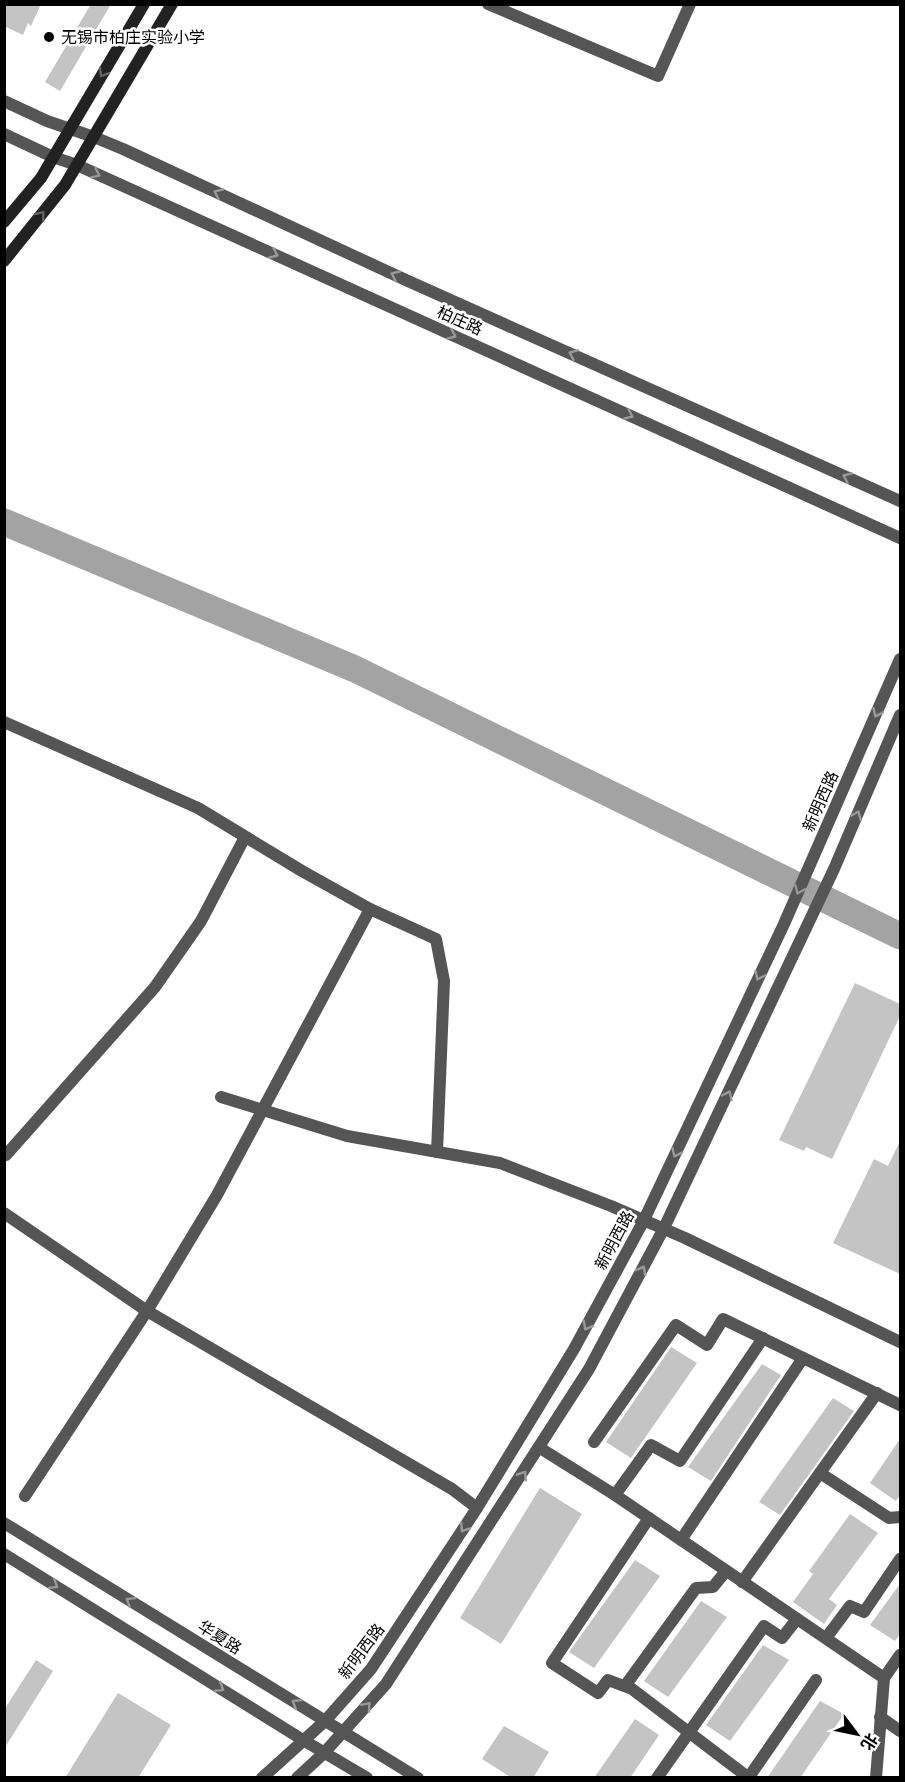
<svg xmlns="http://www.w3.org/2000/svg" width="905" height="1782" viewBox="0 0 905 1782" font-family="'Asap Condensed','Noto Sans SC',sans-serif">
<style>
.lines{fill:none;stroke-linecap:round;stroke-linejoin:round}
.river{stroke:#a3a3a3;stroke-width:27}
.building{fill:#c4c4c4}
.minor{stroke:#555;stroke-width:12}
.tertiary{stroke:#555;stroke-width:12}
.secondary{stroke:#222;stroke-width:12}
.oneway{stroke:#646464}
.oneway2{stroke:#999}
.poi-dot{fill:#000;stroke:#fff;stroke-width:2}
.labels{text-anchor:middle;stroke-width:5;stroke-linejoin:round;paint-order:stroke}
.poi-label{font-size:16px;fill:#000;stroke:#fff;text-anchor:start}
.street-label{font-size:16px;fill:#000;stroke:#fff}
</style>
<rect width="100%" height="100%" fill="#fff"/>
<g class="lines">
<path class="river" d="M4 522 355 669 900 936"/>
</g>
<g class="building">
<path d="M4 4H41L31 26 28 23 23 35 4 26Z"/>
<path d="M91 4H111L60 91 45 82Z"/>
<path d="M855 983 900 1004V1016L832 1159 806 1147 804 1151 779 1140Z"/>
<path d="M900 1141V1274L833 1243 874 1159 888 1166Z"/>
<path d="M671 1347 697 1363 631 1458 606 1442Z"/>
<path d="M762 1364 781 1375 711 1481 688 1467Z"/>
<path d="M833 1398 854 1411 780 1515 759 1502Z"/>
<path d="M900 1439V1495L896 1501 870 1483Z"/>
<path d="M540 1488 582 1514 501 1644 460 1618Z"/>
<path d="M850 1514 878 1533 829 1599 837 1605 824 1624 793 1602 813 1574 809 1571Z"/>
<path d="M635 1560 660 1576 594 1668 569 1652Z"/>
<path d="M900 1584V1634L895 1641 870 1625Z"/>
<path d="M701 1601 727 1617 668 1697 644 1681Z"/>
<path d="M763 1645 789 1660 730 1741 706 1725Z"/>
<path d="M36 1660 53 1671 4 1749V1710Z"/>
<path d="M118 1693 171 1725 138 1778H65Z"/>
<path d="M820 1701 844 1714 800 1778H767Z"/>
<path d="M635 1719 659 1735 630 1778H594Z"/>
<path d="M504 1726 549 1752 533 1778H512L482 1759Z"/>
</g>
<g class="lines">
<g class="minor">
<path d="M488 4 658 76 690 4"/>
<path d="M4 722 198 808 302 871 370 909 217 1195 147 1311 25 1496"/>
<path d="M370 909 436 939 444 981 437 1152"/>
<path d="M221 1097 347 1136 500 1163 611 1206 685 1238 900 1342"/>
<path d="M6 1155 155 987 201 921 245 837"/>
<path d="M4 1213 147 1311 452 1489 477 1508"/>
<path d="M594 1442 676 1325 707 1345 723 1319 900 1405"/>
<path d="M540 1448 615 1495 884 1678 876 1778"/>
<path d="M820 1473 889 1518 900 1517"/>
<path d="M615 1495 651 1445 680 1461 763 1338"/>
<path d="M649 1518 552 1663 598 1693 608 1680 632 1689 749 1778"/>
<path d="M681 1540 803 1358"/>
<path d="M742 1582 877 1393"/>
<path d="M826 1638 850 1606 864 1612 900 1559"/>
<path d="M884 1678 900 1655"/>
<path d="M625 1686 696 1588 713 1587 726 1571"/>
<path d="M880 1717 900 1731"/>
<path d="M749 1777 816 1680"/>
<path d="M657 1778 764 1626 782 1638 797 1619"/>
</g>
<g class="tertiary">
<path d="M4 101 47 121 94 137 123 149 408 281 900 501"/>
<path d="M4 134 53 157 77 165 900 538"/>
<path d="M4 1523 418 1778"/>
<path d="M4 1554 303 1740 367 1778"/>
<path d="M262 1778 325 1721 371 1669 477 1508 574 1349 643 1222 784 924 900 659"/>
<path d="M297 1778 324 1753 386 1684 589 1369 663 1230 834 869 900 715"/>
</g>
<g class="secondary">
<path d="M4 222 41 178 144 4"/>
<path d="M4 261 65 185 172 4"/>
</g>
</g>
<defs><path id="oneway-chevron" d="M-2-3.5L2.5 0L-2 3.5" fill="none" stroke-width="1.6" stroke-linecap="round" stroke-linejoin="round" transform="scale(1.5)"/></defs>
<g class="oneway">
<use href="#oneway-chevron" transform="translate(103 73) rotate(121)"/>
<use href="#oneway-chevron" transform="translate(41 215) rotate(-51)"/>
</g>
<g class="oneway2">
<use href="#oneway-chevron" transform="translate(96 174) rotate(26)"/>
<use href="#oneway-chevron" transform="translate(218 193) rotate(-155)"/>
<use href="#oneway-chevron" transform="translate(274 254) rotate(24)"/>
<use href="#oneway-chevron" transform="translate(395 275) rotate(-155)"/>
<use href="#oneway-chevron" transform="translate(452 335) rotate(24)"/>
<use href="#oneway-chevron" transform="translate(573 354) rotate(-156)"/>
<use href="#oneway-chevron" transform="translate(629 415) rotate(24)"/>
<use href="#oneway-chevron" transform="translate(847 477) rotate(-156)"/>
<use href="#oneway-chevron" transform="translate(877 713) rotate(114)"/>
<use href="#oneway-chevron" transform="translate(857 815) rotate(-67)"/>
<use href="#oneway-chevron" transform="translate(799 890) rotate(113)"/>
<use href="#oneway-chevron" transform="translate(759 976) rotate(115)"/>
<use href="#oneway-chevron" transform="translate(728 1095) rotate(-65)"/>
<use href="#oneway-chevron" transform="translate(676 1153) rotate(115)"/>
<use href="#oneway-chevron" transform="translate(642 1270) rotate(-62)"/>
<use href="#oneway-chevron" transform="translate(587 1326) rotate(119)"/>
<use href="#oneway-chevron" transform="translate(523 1475) rotate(-57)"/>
<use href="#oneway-chevron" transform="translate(464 1528) rotate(123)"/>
<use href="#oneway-chevron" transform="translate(54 1585) rotate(32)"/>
<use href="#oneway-chevron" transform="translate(130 1601) rotate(-148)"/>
<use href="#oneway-chevron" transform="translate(220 1688) rotate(32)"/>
<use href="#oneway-chevron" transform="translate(296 1703) rotate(-148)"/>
<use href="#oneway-chevron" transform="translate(367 1706) rotate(-49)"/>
</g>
<circle class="poi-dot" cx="49" cy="37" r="6"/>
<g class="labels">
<g class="poi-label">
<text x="61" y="43">无锡市柏庄实验小学</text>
</g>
<g class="street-label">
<text transform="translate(460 320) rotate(24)" y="6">柏庄路</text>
<text transform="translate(820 801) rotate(-66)" y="6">新明西路</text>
<text transform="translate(614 1240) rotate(-62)" y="6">新明西路</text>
<text transform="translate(220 1637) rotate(32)" y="6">华夏路</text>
<text transform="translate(361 1651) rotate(-53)" y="6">新明西路</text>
</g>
</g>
<rect width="905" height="1782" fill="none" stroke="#000000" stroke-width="12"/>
<g transform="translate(857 1734) rotate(122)" stroke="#ffffff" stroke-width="4.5" paint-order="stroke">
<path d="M0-4.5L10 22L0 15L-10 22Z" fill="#000000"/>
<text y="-9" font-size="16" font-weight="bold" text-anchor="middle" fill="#000000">北</text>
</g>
</svg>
